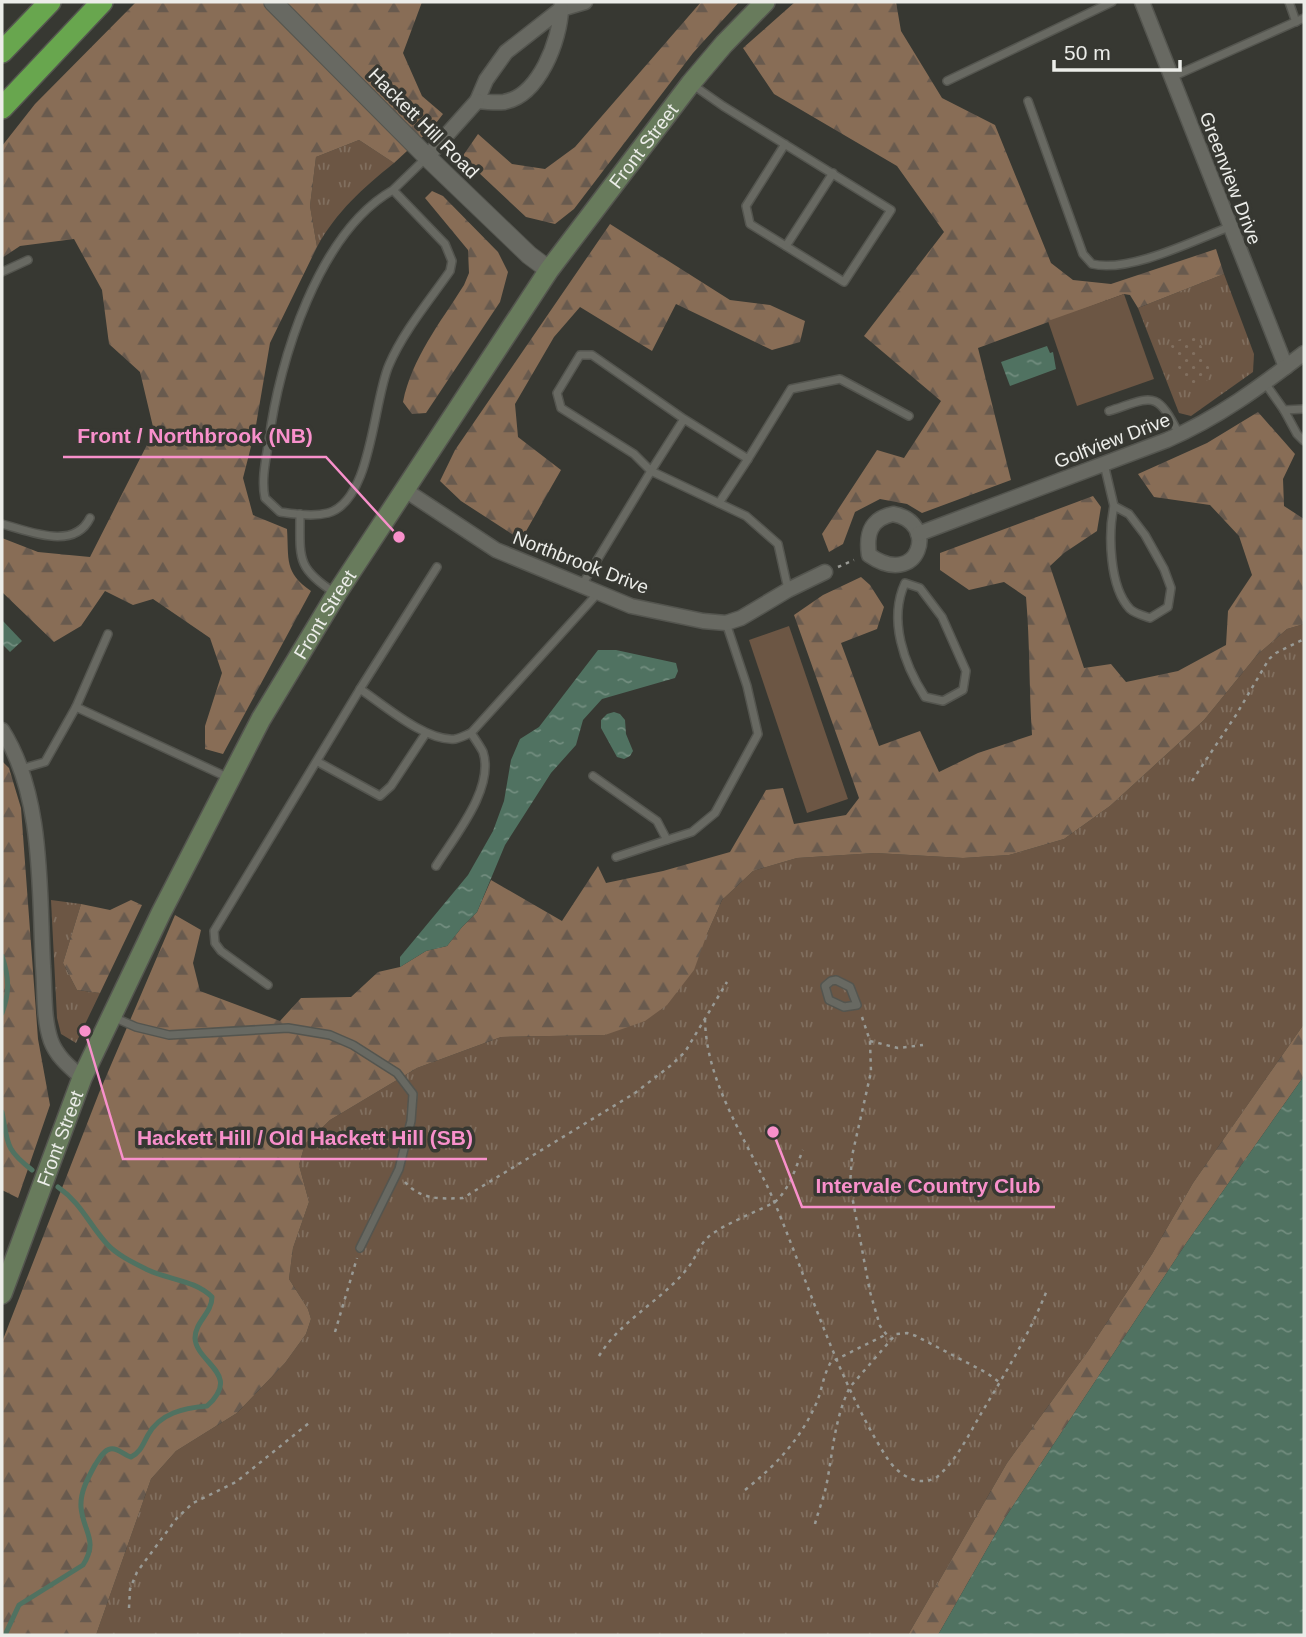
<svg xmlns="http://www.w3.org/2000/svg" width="1306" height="1637" viewBox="0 0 1306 1637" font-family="Arial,sans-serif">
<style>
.grass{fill:url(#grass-tufts)}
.forest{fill:url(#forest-firs)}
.park{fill:url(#park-dots)}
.pitch{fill:#6c5644}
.water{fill:url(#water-ripples)}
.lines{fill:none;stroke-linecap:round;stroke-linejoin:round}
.stream{stroke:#507261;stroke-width:5}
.service-casing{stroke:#54554f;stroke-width:10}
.minor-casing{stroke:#54554f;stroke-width:17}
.tertiary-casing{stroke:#54554f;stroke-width:20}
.secondary-casing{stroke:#54554f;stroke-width:22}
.motorway-casing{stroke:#54554f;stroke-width:24}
.path{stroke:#999a95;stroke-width:2.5;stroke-dasharray:3.5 5;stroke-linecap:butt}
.service{stroke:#686962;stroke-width:7}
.minor{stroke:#686962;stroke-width:14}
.tertiary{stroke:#686962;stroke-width:18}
.secondary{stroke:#687b5c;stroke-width:19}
.motorway{stroke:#68a64e;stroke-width:21}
.labels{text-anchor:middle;stroke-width:7;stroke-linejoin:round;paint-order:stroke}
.street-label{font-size:19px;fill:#ecede9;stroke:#373832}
.leader{fill:none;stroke:#f890cb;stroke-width:2.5}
.callout-dot{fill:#f890cb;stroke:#373832;stroke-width:2.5}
.callout-label{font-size:21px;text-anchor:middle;font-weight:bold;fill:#f890cb;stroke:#373832;stroke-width:7;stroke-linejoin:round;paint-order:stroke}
</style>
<defs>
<pattern id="grass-tufts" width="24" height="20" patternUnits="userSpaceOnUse" patternTransform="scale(1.75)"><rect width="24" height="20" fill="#6c5644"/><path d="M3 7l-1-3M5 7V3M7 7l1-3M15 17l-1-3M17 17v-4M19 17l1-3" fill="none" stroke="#816f5f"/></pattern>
<pattern id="forest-firs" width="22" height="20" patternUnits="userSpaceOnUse" patternTransform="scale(1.75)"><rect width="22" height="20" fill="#886d56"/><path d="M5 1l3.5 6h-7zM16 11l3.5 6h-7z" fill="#685a4e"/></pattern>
<pattern id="park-dots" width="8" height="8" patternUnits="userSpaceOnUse" patternTransform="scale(1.75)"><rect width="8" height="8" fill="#6c5644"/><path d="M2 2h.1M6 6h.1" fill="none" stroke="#816f5f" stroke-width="1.8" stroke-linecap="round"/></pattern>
<pattern id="water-ripples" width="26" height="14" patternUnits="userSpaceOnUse" patternTransform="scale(1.75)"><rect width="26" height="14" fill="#507261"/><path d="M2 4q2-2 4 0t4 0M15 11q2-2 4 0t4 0" fill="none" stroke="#728d7f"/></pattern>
</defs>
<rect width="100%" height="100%" fill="#373832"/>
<g class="grass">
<path d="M359 140 394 163C363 188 336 212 317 247L310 206 316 157Z"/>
<path d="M1224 274 1254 354 1253 372 1191 416 1179 413 1138 308Z"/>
<path d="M1304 624V1024L1193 1183 1152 1254 1088 1351 1007 1463 908 1635H96L151 1479 176 1451 237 1413 285 1363 306 1334 311 1319 308 1309 289 1279 293 1248 309 1202 299 1165 305 1144 330 1120 417 1068 501 1037 605 1035 707 934 722 900 753 871 797 858 875 853 963 858 1009 855 1064 839 1110 806 1204 720 1257 655 1287 629Z"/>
<path d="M51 900 81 904 63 963 77 990 100 993 76 1043 61 1034 57 1018Z"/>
</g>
<g class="forest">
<path d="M136 2H422L403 53 422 96 443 114 433 127 394 163 359 140 316 157 310 206 317 247 270 343 255 431 243 478 253 515 287 529C289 560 284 572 311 591L223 754 205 749V726L222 673 210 638 153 599 133 605 105 591 81 626 54 642 2 592V538L38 552 90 557 154 431 140 372 109 344 102 290 74 239 20 246 2 258V146L35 104Z"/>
<path d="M701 2H739L693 53 574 209 555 224 526 217 462 157 478 134 512 164 545 169 575 147Z"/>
<path d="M795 2H896L901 31 942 98 995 125 1051 263 1073 280 1111 284 1216 249 1224 274 1138 308 1130 295 1124 294 978 348 1011 480 922 513 907 504 880 499 855 512 843 544 829 552 822 534 877 450 904 458 941 401 864 336 944 232 897 166 774 94 743 48Z"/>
<path d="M432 191 443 196 498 252 508 272 500 302 426 413 412 414 403 402C412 358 440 323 464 285L469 273 468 250 425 198Z"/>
<path d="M610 224 730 300 770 305 805 321 800 342 772 350 676 304 652 351 580 307 554 337 515 404 518 437 561 470 521 540 461 501 440 481 455 450Z"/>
<path d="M1258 412 1295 454 1283 479 1284 506 1304 519V624L1287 629 1257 655 1204 720 1110 806 1064 839 1009 855 963 858 875 853 797 858 753 871 722 900 707 934 694 970 667 1005 645 1021 605 1035 501 1037 417 1068 330 1120 305 1144 299 1165 309 1202 293 1248 289 1279 308 1309 311 1319 306 1334 285 1363 237 1413 176 1451 151 1479 96 1635H2V1342L99 1093 175 915 201 930 193 963 200 991 280 1021 301 998 351 997 378 972 400 967 426 951 447 946 462 927 477 912 491 880 562 921 598 866 606 883 663 871 730 852 766 790 783 788 794 824 846 815 859 798 794 615 823 595 861 577 870 585 884 607 877 629 841 643 879 746 920 731 939 772 978 753 1032 735C1029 689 1030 643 1026 597L1004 582 969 590 940 570V553L1093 496 1101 507 1097 531 1064 553 1050 566 1084 668 1111 664 1126 682 1178 671 1226 645 1228 611 1252 575 1239 536 1210 505 1154 497 1138 474 1207 443Z"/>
<path d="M2 761 9 768 21 808 38 1039 50 1105 18 1198 2 1190Z"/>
<path d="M131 900 142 905 100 993 77 990 63 963 81 904 110 910Z"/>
<path d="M1304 1024V1076L1187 1242 1003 1521 938 1635H908L1007 1463 1088 1351 1152 1254 1193 1183Z"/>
</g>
<path class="park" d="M1197 333 1210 370 1208 380 1194 385 1181 376 1170 343Z"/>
<g class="pitch">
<path d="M1124 294 1154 379 1077 406 1048 321Z"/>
<path d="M789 626 848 799 807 813 749 640Z"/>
</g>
<g class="water">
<path d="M1047 346 1050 353 1053 352 1056 369 1010 386 1001 362Z"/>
<path d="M2 620 22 641 10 652 2 644Z"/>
<path d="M598 650H616L676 663 678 671 675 678 602 699 583 720 576 745 551 773 505 845 477 912 462 927 447 946 426 951 400 967V957L468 875 493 831 504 801 511 760 520 739 539 727Z"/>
<path d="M614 712 620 714 625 720 626 734 633 751 630 756 624 759 617 757 601 728V720L607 714Z"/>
<path d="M1304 1076V1635H938L1003 1521 1187 1242Z"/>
</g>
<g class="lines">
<g class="stream">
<path d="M2 956C9 977 10 992 2 1013"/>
<path d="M2 1112C8 1144 5 1149 32 1170"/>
<path d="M5 1635 19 1605 83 1565C99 1540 83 1532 81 1507 80 1492 88 1478 95 1465 99 1459 104 1450 110 1449 117 1447 124 1455 131 1457 141 1452 143 1444 148 1435 160 1413 184 1408 207 1406 243 1374 196 1363 195 1338 195 1322 212 1313 212 1297 195 1280 169 1280 148 1270 134 1263 117 1255 107 1244 88 1223 82 1204 58 1187"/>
</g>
<defs>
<g id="service">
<path d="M1289 2 1296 22"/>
<path d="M1172 77 1304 18"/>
<path d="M947 81 1112 2"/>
<path d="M693 85 723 106 891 210 844 282 750 224 746 206 785 144"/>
<path d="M1028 101 1083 254 1092 264C1129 273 1193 241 1229 227"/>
<path d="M393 190C319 232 279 360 269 440 266 459 261 480 265 498L280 512C295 514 313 517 328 513 372 501 373 401 389 365 403 332 429 301 450 271L452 261 445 244 393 190 426 158"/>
<path d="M786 246 833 173"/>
<path d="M2 272 28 260"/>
<path d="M1265 383 1284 410"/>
<path d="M1304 409 1284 410 1297 434 1304 441"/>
<path d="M1109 411C1153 397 1156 389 1179 434"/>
<path d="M684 419 651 471 634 454 561 408 557 393 580 355H592L684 419 748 459 791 389 840 379 909 416"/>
<path d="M1104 464 1114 506"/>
<path d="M719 503 748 459"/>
<path d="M1114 506 1129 514 1145 535 1164 569 1171 588 1168 607 1150 618C1144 616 1134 613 1130 609 1109 587 1108 533 1114 506Z"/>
<path d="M300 514C300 558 296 568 335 593"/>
<path d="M2 524C29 531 74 551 90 518"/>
<path d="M437 567 360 689C384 705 426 742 455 739 460 738 466 735 471 733L598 593"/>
<path d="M905 583 920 588 942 617 966 671 963 690 943 701 925 697C904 664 888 620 905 583Z"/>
<path d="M582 585 651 471 746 516 778 544 788 589"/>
<path d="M76 707 108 634"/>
<path d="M318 762 380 796 391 786 426 733"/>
<path d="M21 769 45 762 76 707 229 778"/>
<path d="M593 776 657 821 667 840 692 832 715 813 758 734 747 686 726 623"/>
<path d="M616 857 667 840"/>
<path d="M436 866C454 837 495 788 483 752 480 746 475 739 471 733"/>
<path d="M836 980 850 987 857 1005 844 1007 829 1000 825 986 831 981Z"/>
<path d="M268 985 221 951 215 943 214 931 360 689"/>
<path d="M113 1017 136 1027 169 1035 288 1028 330 1035 353 1045 397 1073 413 1094 411 1121 399 1169 360 1248"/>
</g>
<g id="minor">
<path d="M562 2 561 9 585 2"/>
<path d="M1142 2 1286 367"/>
<path d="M561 9C560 40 539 96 504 102 496 103 486 102 477 101L486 80 506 52Z"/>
<path d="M427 157 477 101"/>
<path d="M405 490 496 550 631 606 703 621 726 623 741 618 788 590 825 572"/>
<path d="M893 514C940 522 919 590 869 555 866 534 870 519 893 514Z"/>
<path d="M918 534 1167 440C1218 418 1260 387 1304 353"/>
<path d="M2 730C44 796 39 890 43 966 45 991 43 1018 51 1041 57 1057 70 1067 82 1078"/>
</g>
<path id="tertiary" d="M273 2 427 157 529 255 549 270"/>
<g id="secondary">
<path id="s1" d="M2 1294 82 1078 161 913 261 719 337 593 549 270 691 83 724 44 765 2"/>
</g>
<g id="motorway">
<path d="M2 52 50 2"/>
<path d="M2 108 102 2"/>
</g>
</defs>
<use href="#service" class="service-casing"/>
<use href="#minor" class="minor-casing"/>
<use href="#tertiary" class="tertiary-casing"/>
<use href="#secondary" class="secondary-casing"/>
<use href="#motorway" class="motorway-casing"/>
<g class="path">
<path d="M838 567 854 560"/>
<path d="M1192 781 1236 715 1269 659 1276 653 1304 639"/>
<path d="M862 1017 870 1041 871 1072 852 1156 850 1185 870 1292 880 1326 890 1339"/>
<path d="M705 1019C706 1087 751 1145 776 1206 811 1290 838 1381 887 1458 894 1469 908 1481 922 1481 927 1481 932 1480 937 1477 957 1460 969 1434 982 1412 1006 1372 1030 1333 1047 1290"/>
<path d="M870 1041 898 1048 923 1045"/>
<path d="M405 1182C421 1200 440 1199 463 1198L635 1093 670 1066 685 1052 727 982"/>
<path d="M335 1332 357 1258"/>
<path d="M599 1356C621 1320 661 1301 687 1269 697 1257 699 1243 712 1234 731 1221 754 1213 775 1202 790 1188 795 1169 803 1150"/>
<path d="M745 1490C776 1465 800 1440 816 1404 822 1391 823 1375 831 1362L885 1335"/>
<path d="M815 1524C818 1512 823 1500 826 1487 833 1453 834 1419 850 1387L896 1334 907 1333 916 1336 987 1373 999 1382"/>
<path d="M129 1608 130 1589 137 1572 177 1518 193 1503 236 1482 309 1423"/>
</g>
<use href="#service" class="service"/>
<use href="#minor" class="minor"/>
<use href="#tertiary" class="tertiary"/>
<use href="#secondary" class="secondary"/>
<use href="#motorway" class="motorway"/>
</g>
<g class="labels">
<g class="street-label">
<text transform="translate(424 123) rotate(45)" y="7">Hackett Hill Road</text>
<text dy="7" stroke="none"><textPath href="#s1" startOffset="1321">Front Street</textPath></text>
<text transform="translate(1231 178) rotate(69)" y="7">Greenview Drive</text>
<text transform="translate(1112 440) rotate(-21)" y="7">Golfview Drive</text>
<text transform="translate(581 562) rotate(21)" y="7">Northbrook Drive</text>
<text dy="7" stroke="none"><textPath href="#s1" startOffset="754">Front Street</textPath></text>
<text dy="7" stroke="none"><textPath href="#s1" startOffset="166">Front Street</textPath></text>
</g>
</g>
<path class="leader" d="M399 537L326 457H63M85 1031L123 1159H487M773 1132L802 1207H1055"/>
<g class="callout-dot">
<circle cx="399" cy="537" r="7"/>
<circle cx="85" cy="1031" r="7"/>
<circle cx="773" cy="1132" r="7"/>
</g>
<g class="callout-label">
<text x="195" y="443">Front / Northbrook (NB)</text>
<text x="305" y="1145">Hackett Hill / Old Hackett Hill (SB)</text>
<text x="928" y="1193">Intervale Country Club</text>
</g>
<rect width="1306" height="1637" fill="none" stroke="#ecede9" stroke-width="7"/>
<path d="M1054 60v10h126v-10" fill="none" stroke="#ecede9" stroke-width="3.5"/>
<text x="1064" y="60" font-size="21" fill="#ecede9" stroke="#373832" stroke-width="5" paint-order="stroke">50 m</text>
</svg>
